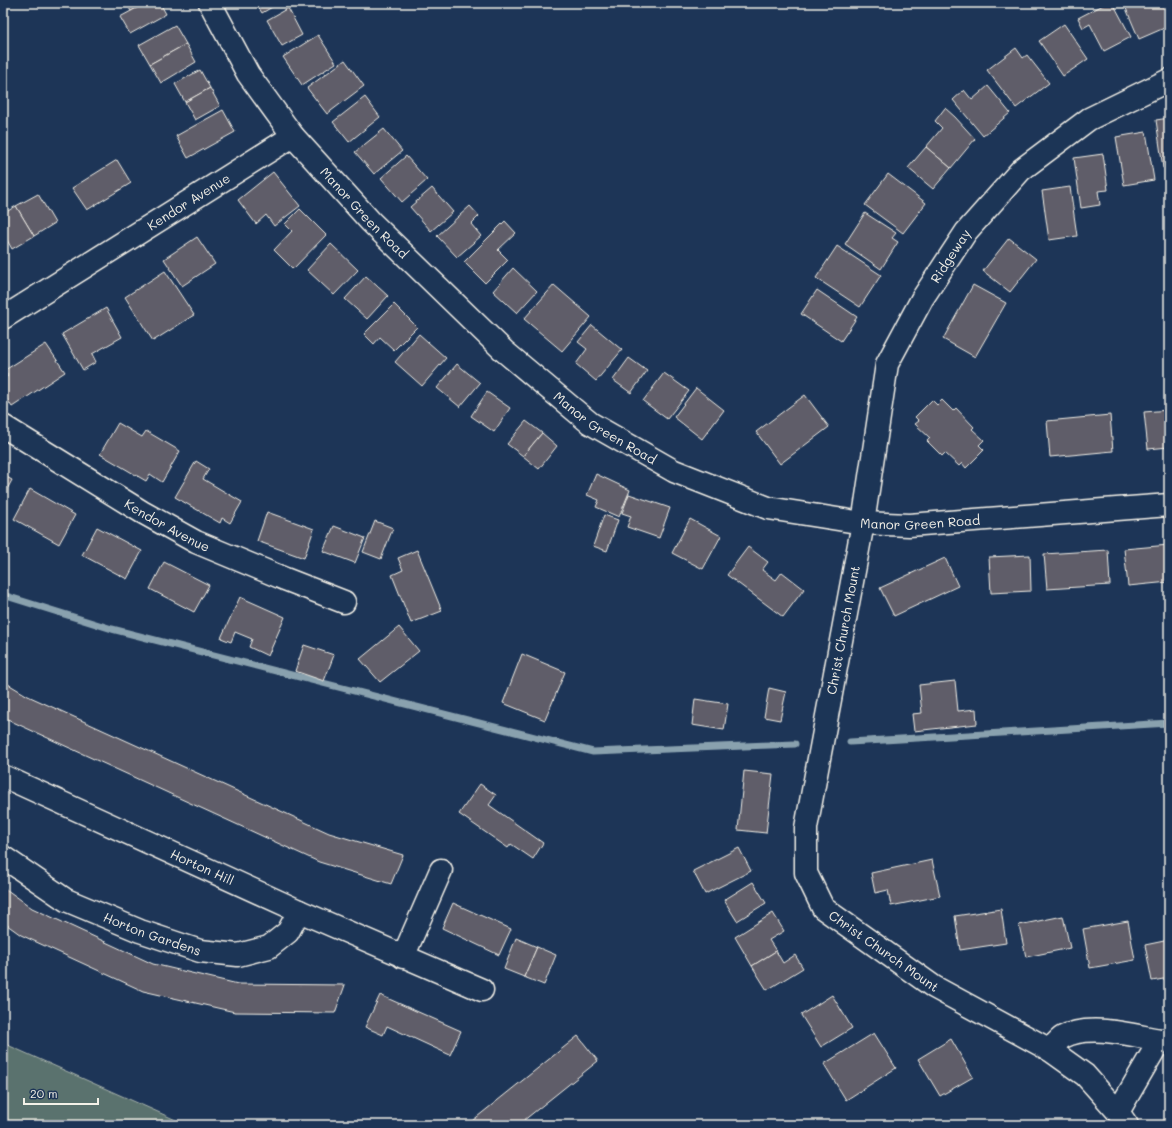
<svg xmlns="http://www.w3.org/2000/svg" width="1172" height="1128" viewBox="0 0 1172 1128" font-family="Mali,sans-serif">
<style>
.green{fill:#5a726e;stroke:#a7b2ab}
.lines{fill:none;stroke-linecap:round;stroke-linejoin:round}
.stream{stroke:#89a1ae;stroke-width:7}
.building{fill:#5e5d69;stroke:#f4f1e8}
.minor-casing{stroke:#f4f1e8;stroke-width:25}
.minor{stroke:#1d3557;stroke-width:22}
.labels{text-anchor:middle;stroke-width:3;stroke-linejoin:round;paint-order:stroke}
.street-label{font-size:13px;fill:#f4f1e8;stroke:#1d3557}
</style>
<rect width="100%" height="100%" fill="#1d3557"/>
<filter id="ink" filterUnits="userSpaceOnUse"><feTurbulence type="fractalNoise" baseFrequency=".025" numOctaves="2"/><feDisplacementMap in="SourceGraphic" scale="8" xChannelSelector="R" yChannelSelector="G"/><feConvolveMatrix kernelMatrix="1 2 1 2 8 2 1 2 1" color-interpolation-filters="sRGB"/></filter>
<g filter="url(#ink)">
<path class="green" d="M3 1043 187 1125H3Z"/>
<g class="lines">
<g class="stream">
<path d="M3 595 112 629 593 752 795 744"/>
<path d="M850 742 1169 723"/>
</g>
</g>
<g class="building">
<path d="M126 3H146L131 11Z"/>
<path d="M146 3H160L166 14 130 34 120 17Z"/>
<path d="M256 3H279L262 13Z"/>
<path d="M1107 3H1113L1131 37 1104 51 1090 24 1083 28 1078 18Z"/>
<path d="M1133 3H1169V26L1139 39 1125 6Z"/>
<path d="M288 8 302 35 282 46 267 20Z"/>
<path d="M1064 24 1088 59 1063 76 1039 41Z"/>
<path d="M175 25 186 44 150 64 139 45Z"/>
<path d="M318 35 336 63 302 85 283 57Z"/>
<path d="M186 44 196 62 161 83 150 64Z"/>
<path d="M1016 48 1023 58 1027 55 1049 83 1016 108 987 70Z"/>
<path d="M345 60 364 86 327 114 307 88Z"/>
<path d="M200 70 210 88 185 102 175 84Z"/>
<path d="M988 86 1010 113 983 136 953 100 964 90 972 100Z"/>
<path d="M210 88 220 106 195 120 185 102Z"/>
<path d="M365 97 380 117 349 142 333 122Z"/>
<path d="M945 108 955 117 975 139 951 168 926 147 942 128 935 121Z"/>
<path d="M223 110 235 132 188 158 176 136Z"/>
<path d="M1169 118V168H1163L1156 120Z"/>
<path d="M384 129 402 151 374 174 355 152Z"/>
<path d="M1146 132 1154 180 1124 185 1116 137Z"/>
<path d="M926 147 951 168 933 189 908 168Z"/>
<path d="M1103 154 1108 190 1098 191 1100 205 1081 208 1074 158Z"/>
<path d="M406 156 427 180 402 202 381 178Z"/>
<path d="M117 160 131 183 87 210 72 188Z"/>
<path d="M273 172 300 206 274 226 266 215 256 224 238 200Z"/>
<path d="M888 174 926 203 903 233 865 205Z"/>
<path d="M1070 187 1077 236 1049 240 1042 191Z"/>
<path d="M432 188 453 212 431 231 410 207Z"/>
<path d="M38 194 55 223 34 236 16 206Z"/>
<path d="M16 206 34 236 12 249 3 233V214Z"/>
<path d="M470 206 479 216 471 224 481 236 457 257 437 236Z"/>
<path d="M300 209 326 235 293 269 274 250 292 231 285 224Z"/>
<path d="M865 213 896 233 892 238 898 242 881 269 845 244Z"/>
<path d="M505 221 516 233 498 250 508 260 485 283 464 262Z"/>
<path d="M197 237 215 264 182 286 164 259Z"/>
<path d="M1009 238 1036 259 1010 292 983 271Z"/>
<path d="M331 244 358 270 334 295 307 270Z"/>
<path d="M837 246 881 275 860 307 816 278Z"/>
<path d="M513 268 537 291 517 313 493 291Z"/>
<path d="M165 271 194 315 153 341 125 297Z"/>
<path d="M366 276 388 296 367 319 345 299Z"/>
<path d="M554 285 591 317 562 351 524 319Z"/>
<path d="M973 285 1006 303 975 357 943 339Z"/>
<path d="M817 290 857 317 841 341 801 314Z"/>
<path d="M394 304 417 327 394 350 380 337 374 344 364 334Z"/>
<path d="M106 308 122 337 92 354 96 362 83 370 62 334Z"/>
<path d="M592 325 622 350 596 381 576 364 587 349 578 342Z"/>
<path d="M419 334 446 358 422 386 395 362Z"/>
<path d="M46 344 65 372 12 407 3 393V380L8 376 5 370Z"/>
<path d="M629 358 647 371 631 393 613 380Z"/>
<path d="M457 364 480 383 460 407 437 388Z"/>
<path d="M664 373 689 391 667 419 643 401Z"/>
<path d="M696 388 724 410 702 439 674 417Z"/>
<path d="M487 392 510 408 494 432 471 416Z"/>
<path d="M805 395 829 427 780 464 756 432Z"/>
<path d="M932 400 937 405 942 400 953 411 956 408 974 427 972 429 984 440 979 445 984 450 966 468 962 463 959 466 945 453 942 456 927 441 930 438 915 424 919 421 915 417Z"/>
<path d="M1169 410V447L1148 449 1144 412Z"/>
<path d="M1110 415 1113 451 1050 457 1047 421Z"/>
<path d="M526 421 542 433 523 456 507 444Z"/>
<path d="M118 423 142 437 146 431 180 451 162 482 150 474 146 481 100 454Z"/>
<path d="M542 433 557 446 539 469 523 456Z"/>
<path d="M196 461 209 469 203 479 242 502 230 523 222 518 220 523 175 497Z"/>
<path d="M596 474 630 490 619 517 596 507 599 500 587 495Z"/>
<path d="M3 475 12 480 3 497Z"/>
<path d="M30 489 75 515 59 544 14 519Z"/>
<path d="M629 494 670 508 659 538 627 527 631 516 622 513Z"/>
<path d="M267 512 314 529 304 558 257 541Z"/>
<path d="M604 515 618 520 607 551 593 546Z"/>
<path d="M690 519 721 536 703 569 672 553Z"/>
<path d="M375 521 393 528 381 559 363 552Z"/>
<path d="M334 526 365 538 355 563 323 551Z"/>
<path d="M97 527 142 551 127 579 82 555Z"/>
<path d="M1169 545V582L1128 586 1124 549Z"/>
<path d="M748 547 768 562 762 570 776 580 782 572 804 589 783 617 727 575Z"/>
<path d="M417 550 442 611 411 623 392 575 403 570 398 558Z"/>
<path d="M1108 550 1110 585 1047 589 1044 554Z"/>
<path d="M1030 555 1031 591 991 593 989 557Z"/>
<path d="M945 558 958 586 894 616 880 588Z"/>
<path d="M164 562 209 585 194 612 150 589Z"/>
<path d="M240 597 285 617 268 656 249 647 252 639 235 632 231 642 221 638Z"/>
<path d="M399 627 419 651 380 682 360 659Z"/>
<path d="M304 645 334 655 324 681 295 671Z"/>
<path d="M522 654 565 672 545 720 503 703Z"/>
<path d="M3 681 28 696 329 833 403 855 391 884 319 862 13 722 3 716Z"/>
<path d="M955 681 958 711 976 709 977 724 914 731 912 714 922 713 919 685Z"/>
<path d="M769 688 786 692 780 720 764 717Z"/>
<path d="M695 699 728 704 724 730 692 725Z"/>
<path d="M744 771 773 774 766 833 738 830Z"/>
<path d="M480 784 496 795 489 805 543 843 533 859 511 844 508 848 459 814Z"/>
<path d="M739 848 751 871 705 894 693 871Z"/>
<path d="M932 860 940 896 891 906 888 890 875 893 871 873Z"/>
<path d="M753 882 766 903 737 921 724 900Z"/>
<path d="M3 887 32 908 153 964 238 984 345 985 335 1013 235 1012 143 991 21 935 3 922Z"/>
<path d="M453 903 511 929 499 955 442 928Z"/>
<path d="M1001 909 1006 943 960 950 955 916Z"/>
<path d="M773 913 784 931 769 940 776 951 752 966 735 937Z"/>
<path d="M1063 916 1070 948 1026 957 1019 925Z"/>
<path d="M1128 921 1135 960 1090 968 1083 929Z"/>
<path d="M516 938 537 947 524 977 504 969Z"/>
<path d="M1169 940V978L1152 981 1145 945Z"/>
<path d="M537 947 556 955 544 985 524 977Z"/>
<path d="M776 951 783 963 795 955 803 968 767 990 752 966Z"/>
<path d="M380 995 461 1031 450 1055 387 1026 383 1035 365 1027Z"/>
<path d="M832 995 852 1028 821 1047 801 1015Z"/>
<path d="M874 1033 896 1068 846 1100 824 1064Z"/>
<path d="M578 1036 598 1061 518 1125H467Z"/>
<path d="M951 1039 973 1077 940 1096 918 1059Z"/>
</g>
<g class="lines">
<defs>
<g id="minor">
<path id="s1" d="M210 3 248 74 293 136 371 222 504 351 590 423 674 471 768 508 863 523 909 525 1169 505"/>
<path id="s2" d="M3 318 293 136"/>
<path id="s3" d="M3 426 142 512 196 542 285 579 344 602"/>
<path id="s4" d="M3 776 299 911 482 990"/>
<path id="s5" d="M3 857 66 900 140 931 200 951 238 955 269 947 288 932 299 911"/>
<path d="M403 957 441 870"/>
<path d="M1050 1050C1054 1046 1058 1040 1063 1037 1089 1023 1131 1035 1160 1040H1169"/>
<path d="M1118 1112 1160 1040"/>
<path id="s6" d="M1127 1125 1118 1112 1085 1075 1050 1050 934 987 823 908 806 873V828L863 523 887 364 922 299 966 232 1021 170 1089 119 1169 80"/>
</g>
</defs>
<use href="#minor" class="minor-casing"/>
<use href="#minor" class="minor"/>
</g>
</g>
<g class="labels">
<g class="street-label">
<text dy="5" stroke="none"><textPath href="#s2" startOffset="219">Kendor Avenue</textPath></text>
<text dy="5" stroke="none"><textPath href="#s1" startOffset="262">Manor Green Road</textPath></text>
<text dy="5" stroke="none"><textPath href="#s6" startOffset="1057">Ridgeway</textPath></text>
<text dy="5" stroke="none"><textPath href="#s1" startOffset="586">Manor Green Road</textPath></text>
<text dy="5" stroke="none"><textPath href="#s1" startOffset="922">Manor Green Road</textPath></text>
<text dy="5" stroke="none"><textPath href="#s3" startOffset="192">Kendor Avenue</textPath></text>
<text dy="5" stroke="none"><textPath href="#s6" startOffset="662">Christ Church Mount</textPath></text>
<text dy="5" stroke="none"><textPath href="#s4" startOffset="219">Horton Hill</textPath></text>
<text dy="5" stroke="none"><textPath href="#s5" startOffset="169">Horton Gardens</textPath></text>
<text transform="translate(884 951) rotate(35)" y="5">Christ Church Mount</text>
</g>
</g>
<rect width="1172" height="1128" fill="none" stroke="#1d3557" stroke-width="16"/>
<rect x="8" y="8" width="1156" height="1112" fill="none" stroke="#f4f1e8" stroke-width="1.5" filter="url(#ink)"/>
<path d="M24 1098v6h74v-6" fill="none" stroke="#f4f1e8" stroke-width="2"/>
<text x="30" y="1098" font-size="12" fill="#f4f1e8" stroke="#1d3557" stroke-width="3" paint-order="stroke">20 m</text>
</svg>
